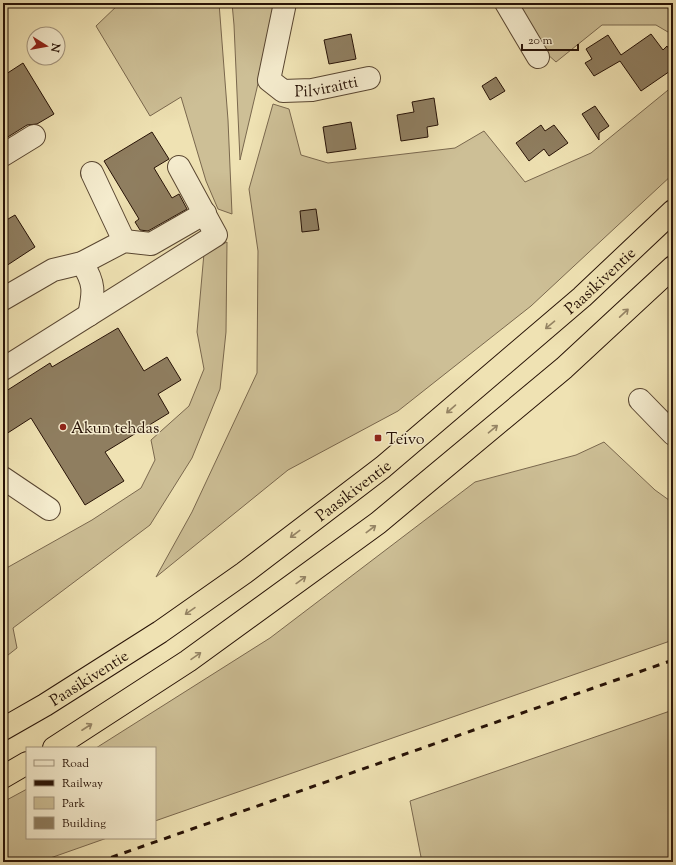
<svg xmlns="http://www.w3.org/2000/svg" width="676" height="865" viewBox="0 0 676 865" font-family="'Sorts Mill Goudy',serif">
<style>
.green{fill:#cdbf96;stroke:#7a684e}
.building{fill:#8f7e60;stroke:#271206}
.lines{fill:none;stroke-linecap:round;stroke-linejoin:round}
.minor-casing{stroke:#594631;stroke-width:24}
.highway-casing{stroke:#271206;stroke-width:24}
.minor{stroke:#f5ecce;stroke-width:22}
.highway{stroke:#efe2b3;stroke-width:22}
.rail{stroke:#271206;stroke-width:3;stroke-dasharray:7 7;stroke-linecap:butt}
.oneway{stroke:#958465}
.poi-dot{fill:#8f2418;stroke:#f5ecce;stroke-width:1.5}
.labels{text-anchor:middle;stroke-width:3;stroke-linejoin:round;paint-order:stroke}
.street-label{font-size:16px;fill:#271206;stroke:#f5ecce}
.poi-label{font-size:16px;fill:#271206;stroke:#f5ecce;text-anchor:start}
</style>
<rect width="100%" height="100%" fill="#efe2b3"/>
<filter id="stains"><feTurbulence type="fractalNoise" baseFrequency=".005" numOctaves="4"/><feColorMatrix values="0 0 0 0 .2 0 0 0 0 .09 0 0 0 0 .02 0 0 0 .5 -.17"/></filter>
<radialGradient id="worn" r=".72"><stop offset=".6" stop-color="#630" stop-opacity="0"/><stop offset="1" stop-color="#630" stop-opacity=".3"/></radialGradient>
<g class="green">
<path d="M120 3H219L228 120 232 214 218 209 206 181 181 97 150 116 96 26Z"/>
<path d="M232 3H277L240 160 234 25Z"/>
<path d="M512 3H673V35L656 25H602L556 62 536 44Z"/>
<path d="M673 86V174L531 306 398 411 288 470 156 577 192 512 257 373 258 251 249 189 273 104 289 109 301 155 328 163 455 148 484 131 525 182 591 153Z"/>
<path d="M227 242 226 332 220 389 192 458 150 525 13 628 17 648 3 659V570L92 520 141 488 155 460 151 440 189 406 204 369 197 332 204 253Z"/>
<path d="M604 442 655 490 673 503V640L155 821V748H96L270 638 475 482 576 455Z"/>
<path d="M673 710V862H422L410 801Z"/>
<path d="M27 789V838H107L39 862H3V802Z"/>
</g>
<g class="building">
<path d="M351 34 356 59 329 64 324 40Z"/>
<path d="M651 34 663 50 667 46 673 55V69L641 91 620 61 594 76 585 63 592 59 586 49 608 35 621 55Z"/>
<path d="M23 63 54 114 37 124 27 125 3 140V76Z"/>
<path d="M496 77 505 91 490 100 482 86Z"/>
<path d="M434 98 438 125 427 127 428 137 401 141 397 115 414 112 412 102Z"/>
<path d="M595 106 609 126 599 133V140L582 114Z"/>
<path d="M351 122 356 149 327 153 323 127Z"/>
<path d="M541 125 545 131 554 125 568 143 549 156 544 149 529 161 516 143Z"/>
<path d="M152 132 169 159 154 168 172 198 179 194 187 209 148 231 140 230 135 222 139 219 104 161Z"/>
<path d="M316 209 319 230 302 232 300 211Z"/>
<path d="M15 215 35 247 3 268V222Z"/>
<path d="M118 328 144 371 167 357 181 380 158 394 169 413 105 452 124 481 85 505 31 418 3 436V393L50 363 52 367Z"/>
</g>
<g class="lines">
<defs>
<g id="minor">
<path id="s1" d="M285 3 269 80 283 91 312 90 369 78"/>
<path d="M506 3 538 57"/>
<path d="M3 155 34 136"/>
<path d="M92 173 124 241"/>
<path d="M82 263C95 283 94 292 89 315"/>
<path d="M3 299 53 270 82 263 124 241 151 244 205 213"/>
<path d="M3 369 216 235 179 167"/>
<path d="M640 400 673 434"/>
<path d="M3 478 49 509"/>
</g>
<g id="highway">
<path id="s2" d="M3 729 45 705 160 632 244 573 383 467 582 297 673 211"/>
<path d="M54 748 188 661 378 523 564 368 673 267"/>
<path d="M3 777 27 763"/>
</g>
</defs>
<use href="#minor" class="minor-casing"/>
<use href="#highway" class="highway-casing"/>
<use href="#minor" class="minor"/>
<use href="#highway" class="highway"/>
<path class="rail" d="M98 862 673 660"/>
</g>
<defs><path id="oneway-shaft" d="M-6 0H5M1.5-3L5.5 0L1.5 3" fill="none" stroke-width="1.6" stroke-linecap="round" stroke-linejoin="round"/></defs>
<g class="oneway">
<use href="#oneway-shaft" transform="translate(624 313) rotate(-43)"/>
<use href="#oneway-shaft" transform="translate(550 325) rotate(140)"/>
<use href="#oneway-shaft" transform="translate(451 409) rotate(139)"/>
<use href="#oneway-shaft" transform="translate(493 429) rotate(-40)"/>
<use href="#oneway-shaft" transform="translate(371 529) rotate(-37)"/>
<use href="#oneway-shaft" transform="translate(295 534) rotate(143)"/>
<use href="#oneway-shaft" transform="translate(301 580) rotate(-36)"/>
<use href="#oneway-shaft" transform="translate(190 611) rotate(145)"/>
<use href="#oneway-shaft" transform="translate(196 656) rotate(-35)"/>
<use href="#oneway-shaft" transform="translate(87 727) rotate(-33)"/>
</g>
<g class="poi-dot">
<circle cx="63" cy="427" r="4"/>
<rect x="374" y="434" width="8" height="8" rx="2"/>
</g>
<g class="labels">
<g class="street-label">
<text dy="6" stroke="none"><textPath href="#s1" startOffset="140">Pilviraitti</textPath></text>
<text dy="6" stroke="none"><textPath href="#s2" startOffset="748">Paasikiventie</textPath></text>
<text dy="6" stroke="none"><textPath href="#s2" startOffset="424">Paasikiventie</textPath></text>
<text dy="6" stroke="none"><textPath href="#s2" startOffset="100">Paasikiventie</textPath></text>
</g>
<g class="poi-label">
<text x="71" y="433">Akun tehdas</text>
<text x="386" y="444">Teivo</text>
</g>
</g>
<rect width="676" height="865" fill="none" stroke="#efe2b3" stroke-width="16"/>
<rect x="4" y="4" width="668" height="857" fill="none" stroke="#271206" stroke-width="2"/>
<rect x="8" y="8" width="660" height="849" fill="none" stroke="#271206"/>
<rect x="26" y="747" width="130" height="92" fill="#f5ecce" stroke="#a3957e"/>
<rect x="34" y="760" width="20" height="6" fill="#f5ecce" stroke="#a3957e"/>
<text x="62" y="767" font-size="12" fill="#271206">Road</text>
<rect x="34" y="780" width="20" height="6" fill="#271206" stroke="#a3957e"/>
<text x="62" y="787" font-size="12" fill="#271206">Railway</text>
<rect x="34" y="797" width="20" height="12" fill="#cdbf96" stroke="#a3957e"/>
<text x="62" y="807" font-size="12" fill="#271206">Park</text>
<rect x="34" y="817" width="20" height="12" fill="#8f7e60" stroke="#a3957e"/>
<text x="62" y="827" font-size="12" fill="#271206">Building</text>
<g transform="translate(46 46) rotate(101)"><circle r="19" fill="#f5ecce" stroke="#a3957e"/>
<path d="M0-3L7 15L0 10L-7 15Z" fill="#8f2418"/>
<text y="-6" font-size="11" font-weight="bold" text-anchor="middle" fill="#271206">N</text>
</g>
<path d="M522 44v6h56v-6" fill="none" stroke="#271206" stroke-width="2"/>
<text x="528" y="44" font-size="12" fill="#271206" stroke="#f5ecce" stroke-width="3" paint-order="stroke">20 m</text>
<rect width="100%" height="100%" filter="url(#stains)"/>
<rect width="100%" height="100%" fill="url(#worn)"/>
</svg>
